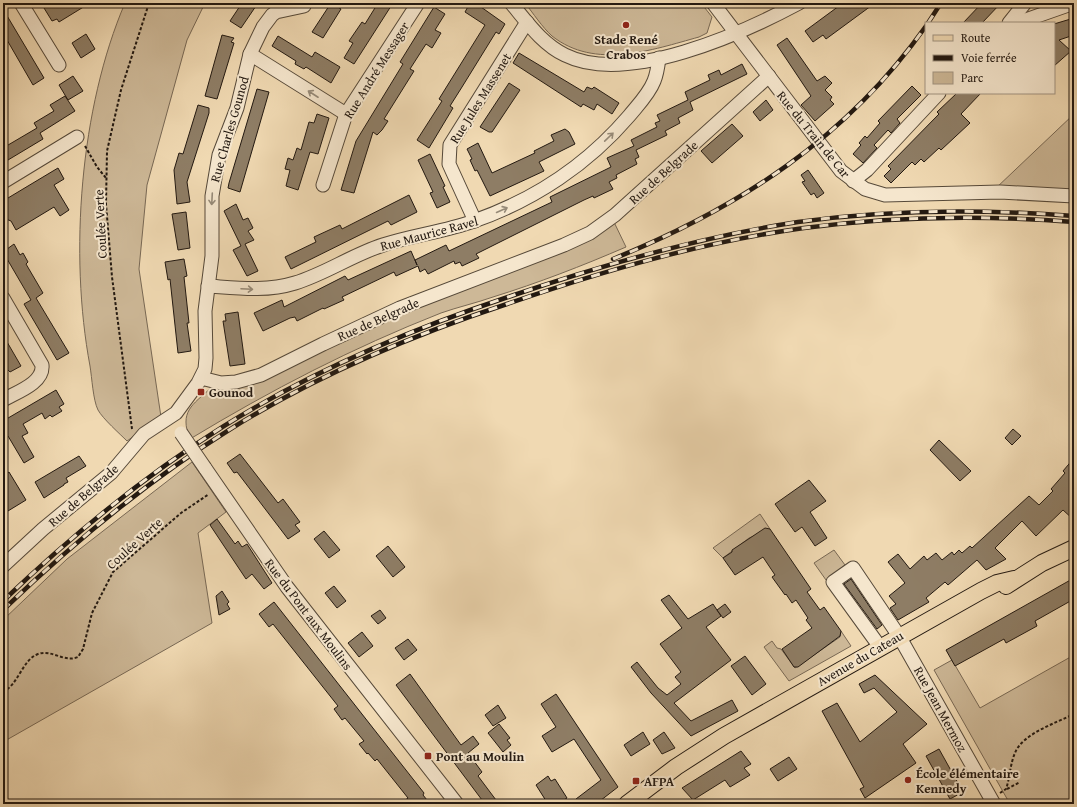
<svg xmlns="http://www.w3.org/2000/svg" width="1077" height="807" viewBox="0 0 1077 807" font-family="'Gentium Book Plus',serif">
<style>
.green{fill:#cdb897;stroke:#786854}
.building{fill:#8e7d65;stroke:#231911}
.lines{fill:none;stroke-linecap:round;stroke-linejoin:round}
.minor-casing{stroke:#564939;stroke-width:15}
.major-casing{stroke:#231911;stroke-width:18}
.path{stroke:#231911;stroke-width:2;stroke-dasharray:3 2;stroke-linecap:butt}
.minor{stroke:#f5e6cd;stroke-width:13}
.major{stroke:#f0d9b2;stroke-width:16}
.rail-casing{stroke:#231911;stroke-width:4.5}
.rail{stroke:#f5e6cd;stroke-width:3;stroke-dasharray:9;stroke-linecap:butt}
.minor-bridge-casing{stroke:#564939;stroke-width:15;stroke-linecap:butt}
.minor-bridge{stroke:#f5e6cd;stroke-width:13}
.oneway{stroke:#968a78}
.poi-dot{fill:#8f2418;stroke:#f5e6cd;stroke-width:1.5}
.labels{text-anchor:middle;stroke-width:4;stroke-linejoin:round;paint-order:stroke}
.poi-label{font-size:13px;font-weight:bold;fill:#231911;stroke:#f5e6cd;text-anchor:start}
.street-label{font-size:13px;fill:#231911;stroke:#f5e6cd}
</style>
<rect width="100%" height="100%" fill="#f0d9b2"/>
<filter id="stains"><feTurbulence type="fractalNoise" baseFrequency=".005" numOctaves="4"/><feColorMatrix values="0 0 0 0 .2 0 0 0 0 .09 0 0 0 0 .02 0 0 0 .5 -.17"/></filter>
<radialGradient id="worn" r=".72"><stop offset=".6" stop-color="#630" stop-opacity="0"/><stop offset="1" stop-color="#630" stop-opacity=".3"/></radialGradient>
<g class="green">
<path d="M125 3H205L187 40 147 185 139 269 161 417 127 441C120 434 103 419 98 410 93 400 92 378 90 366 69 254 80 108 125 3Z"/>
<path d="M525 3H701L712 17 707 33 699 37C652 50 595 70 552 36 542 27 533 13 525 3Z"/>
<path d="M1074 114V194L995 189Z"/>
<path d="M613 220 626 247C582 266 538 283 493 297 476 303 458 307 441 313 352 348 271 390 190 439 179 412 192 405 211 388L228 387Z"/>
<path d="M192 462 226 512 198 533 212 623 3 742V620L67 559Z"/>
<path d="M760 514 770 529 749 538 723 558 713 548Z"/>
<path d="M834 550 845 565 826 580 814 563Z"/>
<path d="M841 631 851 646 789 681 764 647 772 641 777 648 781 649 795 668 840 637Z"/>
<path d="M1074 655V798L1063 804H1010L934 670 952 660 980 708Z"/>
</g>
<g class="building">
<path d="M52 3H90L59 22 57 19 52 21 44 8Z"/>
<path d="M242 3H258L241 28 230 21Z"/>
<path d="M331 3 341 9 323 38 312 32Z"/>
<path d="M378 3H393L354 64 344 58 353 43 349 41 362 22 365 24Z"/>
<path d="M470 3 481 7 505 24 499 34 496 32 462 87 450 106 453 108 429 148 417 140 442 101 439 99 485 25 465 12Z"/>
<path d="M843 3H875L826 39 823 35 813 42 805 31Z"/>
<path d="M982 3H1001L982 23H963Z"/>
<path d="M434 7 445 14 435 30 441 33 432 48 426 44 410 69 414 71 384 119 388 121 382 130 377 135 373 132 354 193 341 190 356 141 403 64 400 62Z"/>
<path d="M3 9 44 78 33 85 3 33Z"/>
<path d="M1074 18V35L1059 40 1071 51 1054 66V24Z"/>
<path d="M86 34 95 49 81 58 72 43Z"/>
<path d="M222 35 234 38 231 42 234 43 217 99 205 96Z"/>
<path d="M278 36 312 57 315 52 340 67 331 83 306 67 304 69 295 64 296 61 272 46Z"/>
<path d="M787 38 817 81 825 76 832 83 825 90 832 97 830 100 834 104 815 121 801 105 811 96 777 45Z"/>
<path d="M519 53 584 92 587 87 592 89 594 87 619 103 612 114 597 104 594 110 583 104 581 107 513 63Z"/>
<path d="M742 64 747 74 690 102 693 110 678 118 680 123 665 131 667 135 636 150 639 157 635 159 637 164 616 175 617 178 609 182 613 189 594 198 593 196 584 200 476 254 479 258 462 266 460 262 455 264 454 261 428 274 425 269 420 272 418 266 396 276 394 272 342 297 344 300 324 309 323 308 297 321 295 317 290 318 263 331 254 313 282 300 284 307 345 276 348 280 411 251 417 265 415 260 446 245 449 251 552 202 550 197 611 167 607 158 634 146 631 140 657 127 655 123 660 121 657 115 688 100 685 92 710 80 708 75 719 70 721 75Z"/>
<path d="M73 76 83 91 68 100 59 85Z"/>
<path d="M509 83 520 90 492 132H489L480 127Z"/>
<path d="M912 86 921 95 897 119 900 123 891 133 888 130 874 145 877 148 863 163 853 154 861 145 859 143 865 136 867 138 880 123 878 121Z"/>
<path d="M257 89 269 92 240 192 228 188 229 183Z"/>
<path d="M957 93H981L961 114 970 123 941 150 939 148 924 162 921 159 915 165 912 162 891 183 884 176 891 169 888 166 939 114 937 112Z"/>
<path d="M65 96 75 111 40 133 43 139 3 163V148L37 128 34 123 54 111 50 105Z"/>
<path d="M766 100 773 110 760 121 753 112Z"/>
<path d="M198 105 209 108V113L187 182 190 202 177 204 174 170 179 153 183 154Z"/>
<path d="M317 114 329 118 318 154 310 152 298 190 286 186 290 170 285 169 288 158 293 160 297 148 301 150 309 122 314 123Z"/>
<path d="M732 124 743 136 712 163 701 151Z"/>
<path d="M565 129 569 132 575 144 539 162 544 171 490 196 477 170 475 171 470 160 472 159 467 149 478 143 492 173 535 153 534 151 554 141 551 135Z"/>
<path d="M430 154 445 186 443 187 450 202 437 208 430 193 433 192 418 160Z"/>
<path d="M58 168 64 179 54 185 69 210 60 216 54 207 16 230 11 221 6 219 3 214V201Z"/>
<path d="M808 170 824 193 817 198 814 193 811 195 802 182 805 181 801 175Z"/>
<path d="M409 195 417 212 391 225 388 221 291 269 285 257 316 242 314 237 340 225 342 229Z"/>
<path d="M236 204 243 220 248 218 253 228 248 231 254 240 245 244 258 271 247 276 233 250 241 246 224 211Z"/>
<path d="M186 212 190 248 178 250 172 214Z"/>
<path d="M14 244 20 255 23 253 28 262 26 264 43 293 36 298 69 353 57 360 24 304 31 300 3 252Z"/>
<path d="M184 259 187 276 184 277 189 323H187L191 351 178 353 170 279 168 280 165 262Z"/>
<path d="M238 312 245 364 230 366 223 321H226L225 314Z"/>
<path d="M3 335 21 366 10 372 8 370 3 373Z"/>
<path d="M56 390 64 404 59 407 62 411 52 417 50 415 45 419 42 413 23 424 28 433 22 436 34 457 24 463 8 436 3 439V421Z"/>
<path d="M1013 429 1021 436 1012 445 1005 438Z"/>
<path d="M939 440 971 471 960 481 930 450Z"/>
<path d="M240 454 278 503 283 499 300 522 295 525 300 531 288 539 237 472 234 473 227 463Z"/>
<path d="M79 456 86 466 66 478 68 482 64 484V485L44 498 35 482Z"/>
<path d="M1074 458V520L1063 510 1036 536 1022 521 995 548 1006 559 986 570 977 560 948 585 945 582 926 598 929 602 898 620 890 608 896 604 889 596 905 583 888 562 898 554 910 569 924 556 927 560 936 553 942 560 952 552 954 555 959 550 962 553 970 546 972 548 1029 496 1039 505 1053 491 1051 489 1065 473 1063 471Z"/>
<path d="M9 472 26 500 3 514V476Z"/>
<path d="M809 480 826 501 810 512 827 538 815 546 802 527 795 532 775 504Z"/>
<path d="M217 519 235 544 238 541 242 547 247 544 272 583 264 589 252 574 246 579 210 525Z"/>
<path d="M765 528 770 529 811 589 807 592 820 610 824 607 841 631 840 636 798 667H794L782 649 812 628 806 620 808 618 796 600 792 603 786 594 785 595 772 577 775 575 763 557 735 575 723 558 732 552V550Z"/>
<path d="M324 531 340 550 329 558 314 539Z"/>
<path d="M388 546 405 567 393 577 376 556Z"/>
<path d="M1074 578V599L1035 621 1037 626 1006 643 1004 639 955 666 946 650Z"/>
<path d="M851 579 882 625 877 629 844 584Z"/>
<path d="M334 586 346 601 337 608 325 593Z"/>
<path d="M222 591 229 602 227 604 230 609 219 615 216 596Z"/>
<path d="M669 595 688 619 713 604 721 616 706 627 731 660 674 703 691 721 732 700 738 711 691 736 651 693 631 667 637 662 658 688 667 695 681 684 675 677 681 672 660 644 682 628 661 600Z"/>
<path d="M274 602 424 793 423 795 427 800 422 804H400L408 798 377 759 375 761 368 753 367 754 359 744 364 741 345 718 342 720 334 709 338 706 273 624 269 627 259 614Z"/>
<path d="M725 604 731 612 723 618 717 610Z"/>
<path d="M380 610 386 618 378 624 371 616Z"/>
<path d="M362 632 373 646 359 657 348 643Z"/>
<path d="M408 639 417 650 404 660 395 648Z"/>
<path d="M745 656 766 684 752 695 731 666Z"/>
<path d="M410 674 461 745 473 736 479 744 468 753 482 772 478 776 499 804H485L396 685Z"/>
<path d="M875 675 927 724 903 744 916 763 865 798 860 789 864 787 822 711 837 703 860 742 897 712 874 688 864 693 859 684Z"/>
<path d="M556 694 618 787 596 804H580L576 799 601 780 574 739 552 752 542 736 556 727 541 704Z"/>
<path d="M498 705 506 718 493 726 485 715Z"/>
<path d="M499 724 510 738 507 740 511 745 503 752 488 733Z"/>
<path d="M643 732 650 744 631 756 624 745Z"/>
<path d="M664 732 675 748 662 754 653 740Z"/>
<path d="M939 749 963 792 950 799 926 756Z"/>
<path d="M741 751 751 764 744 768 750 775 730 787 725 780 693 800 682 788Z"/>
<path d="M789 757 797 769 778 781 770 769Z"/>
<path d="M548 776 551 781 555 779 567 798 557 804H548L536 785Z"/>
</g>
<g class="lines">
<defs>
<g id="minor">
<path d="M21 3 59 65"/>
<path d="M511 3C527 22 542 44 565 55 627 86 743 33 799 3"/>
<path d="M713 3 841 171 865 189 885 195 1000 192 1074 196"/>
<path d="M1009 23 1025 3"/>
<path d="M1017 23 1074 3"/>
<path d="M250 54 346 114"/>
<path d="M853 181 867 170 939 93"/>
<path d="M3 182 77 137"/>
<path d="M323 185 346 114 418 3"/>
<path d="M475 221 449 164 450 145 527 22"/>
<path d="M208 286C237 288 266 292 295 283 325 274 352 255 383 245 413 235 444 232 474 221 534 200 588 164 629 116 638 105 649 94 654 81 657 74 658 66 659 58"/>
<path d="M3 298 42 365C44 383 17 392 3 400"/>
<path d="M201 378 221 383 236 382 261 375 323 344 400 308 564 245 590 233 615 215 769 76"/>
<path d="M205 468 287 587 457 804"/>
<path d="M3 566 43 529 111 473 144 434 176 413 198 383 205 369 206 358 205 311 212 256V196L219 155 237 108 250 54 263 27 272 15 276 12 304 6"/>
<path d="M880 647 833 582 853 568 899 636 994 804"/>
</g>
<g id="major">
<path d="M1006 586 1042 563 1074 548"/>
<path d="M627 804 676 767 724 736 981 591 997 583 1014 579"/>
</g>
</defs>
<use href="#minor" class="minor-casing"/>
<use href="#major" class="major-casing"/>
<g class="path">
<path d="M85 146 97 167 106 178"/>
<path d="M132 429 112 277 106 204 107 151 121 90 149 3"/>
<path d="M3 692C19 684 22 660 38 654 52 649 64 663 78 657L83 649 92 613 113 572 181 513 209 494"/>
<path d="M1007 789 1020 782"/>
<path d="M1000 793 1006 789C1010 778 1010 764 1015 753 1022 734 1056 723 1074 714"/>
</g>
<use href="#minor" class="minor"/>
<use href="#major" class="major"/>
<defs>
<g id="rail">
<path d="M928 23 941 3"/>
<path d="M613 259C739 208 847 138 926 26"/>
<path d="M3 601C71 536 144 476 224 426 312 371 409 330 508 297 602 265 699 237 798 222 890 209 982 209 1074 216"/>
<path d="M3 610C73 543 147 481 229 430 315 376 410 336 507 304 603 271 702 242 804 228 894 216 983 215 1074 222"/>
</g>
</defs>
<use href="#rail" class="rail-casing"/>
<use href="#rail" class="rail"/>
<defs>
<path id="minor-bridge" d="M181 433 205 468"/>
</defs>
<use href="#minor-bridge" class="minor-bridge-casing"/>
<use href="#minor-bridge" class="minor-bridge"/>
</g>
<defs><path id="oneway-shaft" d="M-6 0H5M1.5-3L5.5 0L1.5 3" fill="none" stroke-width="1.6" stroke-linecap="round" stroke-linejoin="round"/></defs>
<g class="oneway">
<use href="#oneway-shaft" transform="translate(313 94) rotate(-147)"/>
<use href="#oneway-shaft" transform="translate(609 137) rotate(-44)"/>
<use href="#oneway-shaft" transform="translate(212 199) rotate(93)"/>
<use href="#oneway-shaft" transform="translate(502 210) rotate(-24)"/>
<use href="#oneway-shaft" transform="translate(247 289) rotate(3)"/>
</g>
<g class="poi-dot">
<circle cx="626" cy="25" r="4"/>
<rect x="197" y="388" width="8" height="8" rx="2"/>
<rect x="424" y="752" width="8" height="8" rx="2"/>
<circle cx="908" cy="780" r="4"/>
<rect x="632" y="777" width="8" height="8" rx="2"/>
</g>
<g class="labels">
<g class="poi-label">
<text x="626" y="44" text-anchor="middle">Stade René<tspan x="626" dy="15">Crabos</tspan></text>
<text x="209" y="397">Gounod</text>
<text x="436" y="761">Pont au Moulin</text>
<text x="916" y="778">École élémentaire<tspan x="916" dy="15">Kennedy</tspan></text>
<text x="644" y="786">AFPA</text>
</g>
<g class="street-label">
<text transform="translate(376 70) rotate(-58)" y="5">Rue André Messager</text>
<text transform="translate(480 98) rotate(-58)" y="5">Rue Jules Massenet</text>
<text transform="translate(229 129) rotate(-74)" y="5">Rue Charles Gounod</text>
<text transform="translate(814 134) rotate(51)" y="5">Rue du Train de Car</text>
<text transform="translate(663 172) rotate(-42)" y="5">Rue de Belgrade</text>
<text transform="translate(100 224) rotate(-93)" y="5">Coulée Verte</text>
<text transform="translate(429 233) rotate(-15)" y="5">Rue Maurice Ravel</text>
<text transform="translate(378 319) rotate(-24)" y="5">Rue de Belgrade</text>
<text transform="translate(83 495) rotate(-41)" y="5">Rue de Belgrade</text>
<text transform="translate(134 543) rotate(-42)" y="5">Coulée Verte</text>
<text transform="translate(309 614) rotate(53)" y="5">Rue du Pont aux Moulins</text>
<text transform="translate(860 658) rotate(-30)" y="5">Avenue du Cateau</text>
<text transform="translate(941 709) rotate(61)" y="5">Rue Jean Mermoz</text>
</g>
</g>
<rect width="1077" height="807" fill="none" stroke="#f0d9b2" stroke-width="16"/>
<rect x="4" y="4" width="1069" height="799" fill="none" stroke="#231911" stroke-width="2"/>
<rect x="8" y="8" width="1061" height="791" fill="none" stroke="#231911"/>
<rect x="925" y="22" width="130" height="72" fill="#f5e6cd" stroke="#a19482"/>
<rect x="933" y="35" width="20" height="6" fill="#f0d9b2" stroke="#a19482"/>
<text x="961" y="42" font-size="12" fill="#231911">Route</text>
<rect x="933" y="55" width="20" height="6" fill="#231911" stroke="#a19482"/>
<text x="961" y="62" font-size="12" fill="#231911">Voie ferrée</text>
<rect x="933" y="72" width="20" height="12" fill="#cdb897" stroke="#a19482"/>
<text x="961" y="82" font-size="12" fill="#231911">Parc</text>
<rect width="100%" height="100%" filter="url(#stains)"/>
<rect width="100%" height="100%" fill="url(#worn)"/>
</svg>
